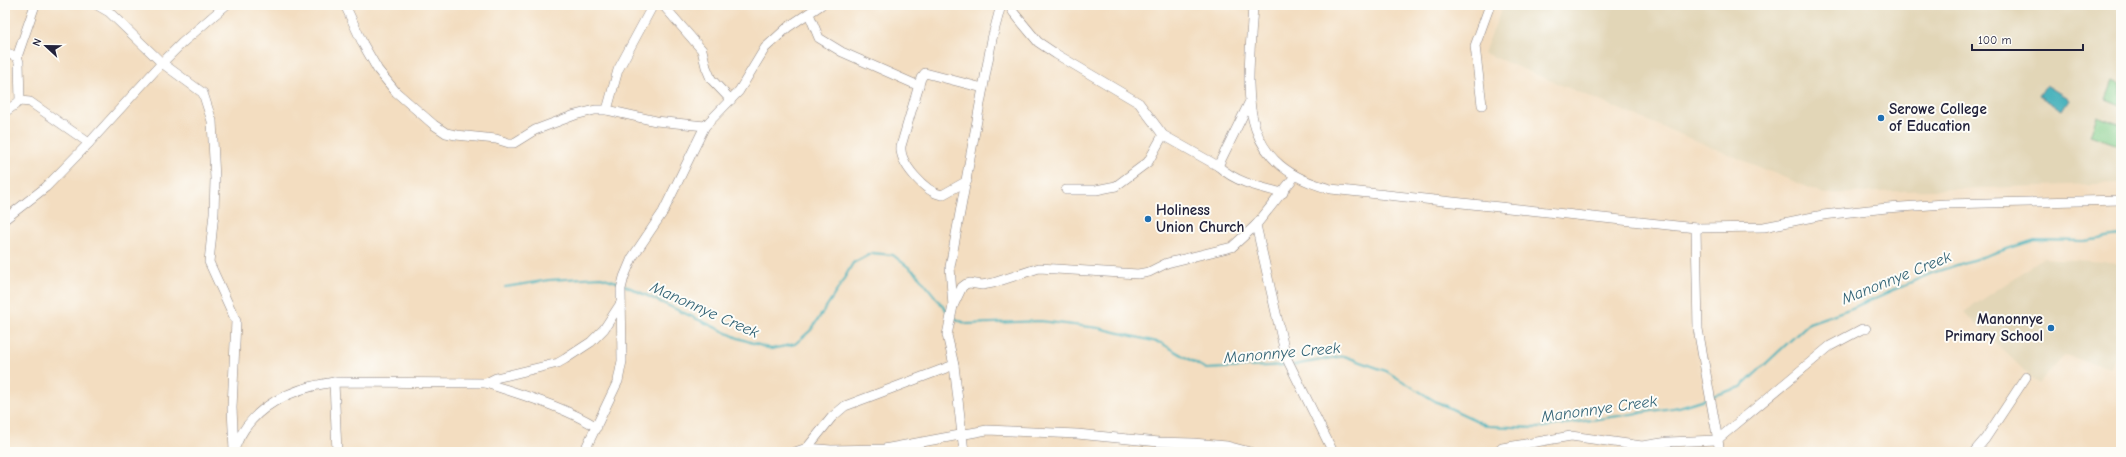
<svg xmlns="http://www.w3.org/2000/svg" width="2126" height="457" viewBox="0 0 2126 457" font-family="'Comic Neue',sans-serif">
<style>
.built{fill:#e2d6b7}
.green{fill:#82cd8a;stroke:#527862}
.water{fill:#3fafb9;stroke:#30687a}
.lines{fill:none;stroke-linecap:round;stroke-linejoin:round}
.stream{stroke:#3fafb9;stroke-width:2}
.minor-casing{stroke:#8a807e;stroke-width:10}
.minor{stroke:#fff;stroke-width:9}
.poi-dot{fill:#1f6fb2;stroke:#fdfcf7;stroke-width:1.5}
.labels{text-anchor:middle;stroke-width:4;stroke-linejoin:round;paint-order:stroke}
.poi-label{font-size:15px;font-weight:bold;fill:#22223b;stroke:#fdfcf7;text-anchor:start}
.water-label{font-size:16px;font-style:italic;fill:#2f6174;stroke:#fdfcf7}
</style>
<rect width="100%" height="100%" fill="#fdfcf7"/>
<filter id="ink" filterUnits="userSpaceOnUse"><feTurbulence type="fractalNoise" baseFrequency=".025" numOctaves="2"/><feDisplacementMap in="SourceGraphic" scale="8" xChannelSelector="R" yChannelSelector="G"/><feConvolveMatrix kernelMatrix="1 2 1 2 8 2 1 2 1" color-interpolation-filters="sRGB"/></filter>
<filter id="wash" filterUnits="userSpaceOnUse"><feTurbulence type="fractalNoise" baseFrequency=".012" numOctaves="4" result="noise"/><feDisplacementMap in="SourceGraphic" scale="16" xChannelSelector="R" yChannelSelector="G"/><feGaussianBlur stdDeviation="0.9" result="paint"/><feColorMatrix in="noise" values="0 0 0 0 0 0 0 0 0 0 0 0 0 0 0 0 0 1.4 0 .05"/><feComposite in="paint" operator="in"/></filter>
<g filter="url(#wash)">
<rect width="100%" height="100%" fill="#f3ddc0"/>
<g class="built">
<path d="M1503 5H2121V183L1824 194 1484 53Z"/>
<path d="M2044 258 2121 263V345L2111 368 2064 355 2038 384 1964 312Z"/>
</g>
<g class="green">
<path d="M2113 81 2121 84V105L2106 99Z"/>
<path d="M2097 116 2121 125V146L2090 135Z"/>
</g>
<path class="water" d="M2046 85 2069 99 2062 110 2039 96Z"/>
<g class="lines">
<g class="stream">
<path d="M624 285 738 338 771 349 795 344 811 330 838 289 853 263 872 253 893 255 917 274 949 314"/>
<path d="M505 287 549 280 601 277 620 283"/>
<path d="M954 318 967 324 1040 321 1099 328 1161 343 1206 369 1287 365"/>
<path d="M1293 365 1344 356 1386 371 1435 401 1488 426 1538 428 1679 407 1708 398"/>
<path d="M1712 396 1741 387 1809 323 1852 308 1932 273 2035 240 2084 241 2121 236"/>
</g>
</g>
</g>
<g filter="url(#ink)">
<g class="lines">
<defs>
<g id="minor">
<path d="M97 5 109 12 162 63 203 93 212 121 215 179 214 213 209 262 236 321 232 408 234 451"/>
<path d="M345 5 363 44 378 70 396 92 434 125 446 133 456 135 496 139 509 143H514L535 130 575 115 595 110H607L656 121 705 126"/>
<path d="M663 5 702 50 706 67 711 79 731 100"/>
<path d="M1009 5 1014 13 1038 42 1056 54 1139 103 1163 135 1218 166 1249 103"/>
<path d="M1253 5C1249 86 1230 164 1331 189L1696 228 1764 227 1823 215 1887 208 1945 204 2121 200"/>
<path d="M809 14 819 38 842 52 919 86"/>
<path d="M5 52 17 57 19 62 20 101"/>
<path d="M17 57 35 5"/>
<path d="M1482 105 1475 46 1490 5"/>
<path d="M607 110 618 70 653 5"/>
<path d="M5 112 20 101 30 102 89 143"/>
<path d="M1218 166C1237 183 1259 187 1283 193"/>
<path d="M1295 176 1256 225 1286 357 1333 452"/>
<path d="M967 181 942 195C925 192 899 163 901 146L921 78 925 73 983 88"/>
<path d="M1066 190H1096L1116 186 1148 162 1163 135"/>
<path d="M5 219 46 187 89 143 162 63 182 43 226 5"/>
<path d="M1696 228 1698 329 1720 452"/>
<path d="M953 306 962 287 966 284 970 283 982 285 993 283 1039 268 1138 274 1149 272 1167 263 1232 247 1256 225"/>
<path d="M334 382 337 452"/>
<path d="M486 383C525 396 562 406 597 427"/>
<path d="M235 447C251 406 292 388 334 382L486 383 496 378 558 363 565 359 591 342 604 329 621 303"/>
<path d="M807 448 832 417 845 406 954 365"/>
<path d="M584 452 618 381 622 361 621 289 624 277 632 258 663 212 705 126 739 91 765 48 788 27 821 5"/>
<path d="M795 452 807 448 831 450 884 449 987 430 1077 434 1159 442 1193 443 1227 446 1250 452"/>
<path d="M964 452 954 365 947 335 953 306 950 267 992 39 1001 5"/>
<path d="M1498 452 1502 448 1571 436 1642 446 1668 442 1717 440 1830 346 1862 329H1866"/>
<path d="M1974 452 1985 439 2026 377"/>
</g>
</defs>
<use href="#minor" class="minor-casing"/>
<use href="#minor" class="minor"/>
</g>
</g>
<g class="poi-dot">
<circle cx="1881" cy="118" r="4"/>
<circle cx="1148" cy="219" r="4"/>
<circle cx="2051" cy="328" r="4"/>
</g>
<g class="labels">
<g class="poi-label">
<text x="1889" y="114">Serowe College<tspan x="1889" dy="17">of Education</tspan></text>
<text x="1156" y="215">Holiness<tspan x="1156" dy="17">Union Church</tspan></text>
<text x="2043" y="324" text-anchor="end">Manonnye<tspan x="2043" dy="17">Primary School</tspan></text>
</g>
<g class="water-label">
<text transform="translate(1896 277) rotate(-22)" y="6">Manonnye Creek</text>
<text transform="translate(705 309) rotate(24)" y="6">Manonnye Creek</text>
<text transform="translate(1282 352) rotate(-5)" y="6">Manonnye Creek</text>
<text transform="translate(1599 408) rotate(-8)" y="6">Manonnye Creek</text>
</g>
</g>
<rect width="2126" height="457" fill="none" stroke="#fdfcf7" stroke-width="20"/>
<g transform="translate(46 46) rotate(292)" stroke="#fdfcf7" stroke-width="3" paint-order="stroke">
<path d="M0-3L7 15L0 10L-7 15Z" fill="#22223b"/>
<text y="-6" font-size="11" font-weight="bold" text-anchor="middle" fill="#22223b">N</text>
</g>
<path d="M1972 44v6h111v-6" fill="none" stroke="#22223b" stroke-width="2"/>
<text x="1978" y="44" font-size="12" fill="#22223b" stroke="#fdfcf7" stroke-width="3" paint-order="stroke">100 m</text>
</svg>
